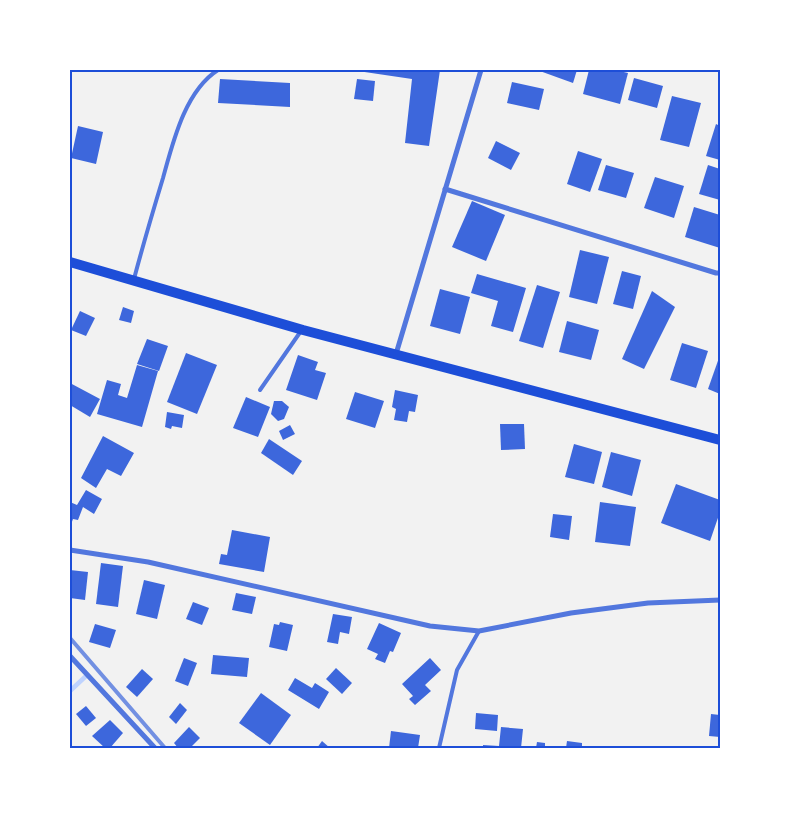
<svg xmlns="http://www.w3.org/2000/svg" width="790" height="818" viewBox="0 0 790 818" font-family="'PT Serif',serif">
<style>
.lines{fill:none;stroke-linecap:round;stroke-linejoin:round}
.stream{stroke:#bfd3fe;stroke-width:4.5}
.building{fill:#3d67dc}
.service{stroke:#5277de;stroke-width:4}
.minor{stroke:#5277de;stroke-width:5}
.secondary{stroke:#1d4ed8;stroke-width:10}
.rail{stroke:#7290e2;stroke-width:4}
.neatline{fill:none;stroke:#1d4ed8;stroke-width:2}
</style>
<rect width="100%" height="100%" fill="#f2f2f2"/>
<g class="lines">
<path class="stream" d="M70 691 86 676"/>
</g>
<g class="building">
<path d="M351 70H440L429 146 405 143 412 79Z"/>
<path d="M537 70H577L573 83Z"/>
<path d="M589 70H615L628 73 620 104 583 94Z"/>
<path d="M634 78 663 86 657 108 628 100Z"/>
<path d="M220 79 290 83V107L218 103Z"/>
<path d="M357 79 375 81 373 101 354 99Z"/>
<path d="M512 82 544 89 539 110 507 103Z"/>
<path d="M672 96 701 103 689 147 660 140Z"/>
<path d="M716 124 720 126V160L706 156Z"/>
<path d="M78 126 103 132 96 164 71 158Z"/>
<path d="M496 141 520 153 511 170 488 158Z"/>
<path d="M578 151 602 159 590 192 567 184Z"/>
<path d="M606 165 634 173 626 198 598 190Z"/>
<path d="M708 165 720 169V200L699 194Z"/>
<path d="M655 177 684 186 674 218 644 208Z"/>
<path d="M472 201 505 215 486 261 452 247Z"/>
<path d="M694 207 720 215V248L685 237Z"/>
<path d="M580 250 609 257 597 304 569 297Z"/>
<path d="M622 271 641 276 633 309 613 304Z"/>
<path d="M477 274 526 288 513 332 491 326 498 301 471 293Z"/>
<path d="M537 285 560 292 543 348 519 341Z"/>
<path d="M440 289 470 297 460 334 430 326Z"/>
<path d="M652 291 675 307 644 369 622 359Z"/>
<path d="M123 307 134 311 131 323 119 320Z"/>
<path d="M80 311 95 318 86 336 71 330Z"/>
<path d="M567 321 599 330 591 360 559 352Z"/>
<path d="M147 339 168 346 159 371 137 364Z"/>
<path d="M682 343 708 351 696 388 670 380Z"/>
<path d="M186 353 217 365 197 414 167 402Z"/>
<path d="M298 355 318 362 315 370 326 373 317 400 286 390Z"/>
<path d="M720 355V394L708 389Z"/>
<path d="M137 365 158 371 142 427 97 414 107 380 121 384 118 395 127 398Z"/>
<path d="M70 383 100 399 90 417 70 405Z"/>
<path d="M395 390 418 395 415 412 409 411 407 422 394 420 396 409 392 407Z"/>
<path d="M355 392 384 401 375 428 346 419Z"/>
<path d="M246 397 270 407 258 437 233 428Z"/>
<path d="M274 401H282L289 407 284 419 278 421 271 414Z"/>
<path d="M167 412 184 415 182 428 172 426 171 429 165 427Z"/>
<path d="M500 424H524L525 449 501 450Z"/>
<path d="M290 425 295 434 283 440 279 431Z"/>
<path d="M103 436 134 453 121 476 107 469 96 488 81 478Z"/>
<path d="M269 439 302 461 293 475 261 453Z"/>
<path d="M574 444 602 452 594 484 565 477Z"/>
<path d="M611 452 641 460 632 496 602 487Z"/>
<path d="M676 484 720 500V512L710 541 661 523Z"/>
<path d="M86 490 102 499 94 514 83 507 78 520 73 519 70 527V502L77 505Z"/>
<path d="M600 502 636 507 630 546 595 542Z"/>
<path d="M553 514 572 516 569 540 550 537Z"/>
<path d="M232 530 270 537 264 572 219 564 221 554 227 555Z"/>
<path d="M101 563 123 566 118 607 96 604Z"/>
<path d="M70 570 88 572 85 600 70 598Z"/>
<path d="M144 580 165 585 157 619 136 614Z"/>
<path d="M236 593 256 597 252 614 232 610Z"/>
<path d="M193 602 209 608 202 625 186 619Z"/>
<path d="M333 614 352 617 349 634 340 632 338 644 327 642Z"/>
<path d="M280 622 293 625 287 651 269 647 274 624 279 625Z"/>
<path d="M379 623 401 633 393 652 390 651 385 663 375 659 378 654 367 649Z"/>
<path d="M95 624 116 630 110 648 89 642Z"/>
<path d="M213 655 249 658 247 677 211 674Z"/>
<path d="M184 658 197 663 188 686 175 681Z"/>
<path d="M430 658 441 670 425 685 431 691 415 705 409 699 413 696 402 684Z"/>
<path d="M336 668 352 683 342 694 326 679Z"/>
<path d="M142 669 153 679 137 697 126 687Z"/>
<path d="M295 678 312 688 315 683 329 692 319 709 288 690Z"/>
<path d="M261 693 291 715 270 745 239 723Z"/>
<path d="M180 703 187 710 176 724 169 717Z"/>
<path d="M86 706 96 718 86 726 76 714Z"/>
<path d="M476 713 498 715 497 731 475 729Z"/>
<path d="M711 714 720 715V737L709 736Z"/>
<path d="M110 720 123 733 110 748H105L92 736Z"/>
<path d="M189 727 200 738 190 748H178L174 743Z"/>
<path d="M501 727 523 729 521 748H483V745L499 746Z"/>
<path d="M391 731 420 735 418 748H389Z"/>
<path d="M322 741 330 748H317Z"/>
<path d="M567 741 582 743V748H566Z"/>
<path d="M537 742 545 743V748H536Z"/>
</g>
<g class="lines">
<g class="service">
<path d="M134 279C143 245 153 211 163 178 173 142 185 91 218 70"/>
<path d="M260 390 301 331"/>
<path d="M439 748 457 670 479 631"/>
</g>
<g class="minor">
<path d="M445 189 716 273H720"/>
<path d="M396 354 481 70"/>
<path d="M70 550 148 562 430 626 479 631 571 613 648 603 720 600"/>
<path d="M70 656 155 748"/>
</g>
<path class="secondary" d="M70 262 303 330 720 440"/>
<path class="rail" d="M70 638 165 748"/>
</g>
<rect width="790" height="818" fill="none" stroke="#ffffff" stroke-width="142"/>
<rect x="71" y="71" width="648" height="676" class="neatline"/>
</svg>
